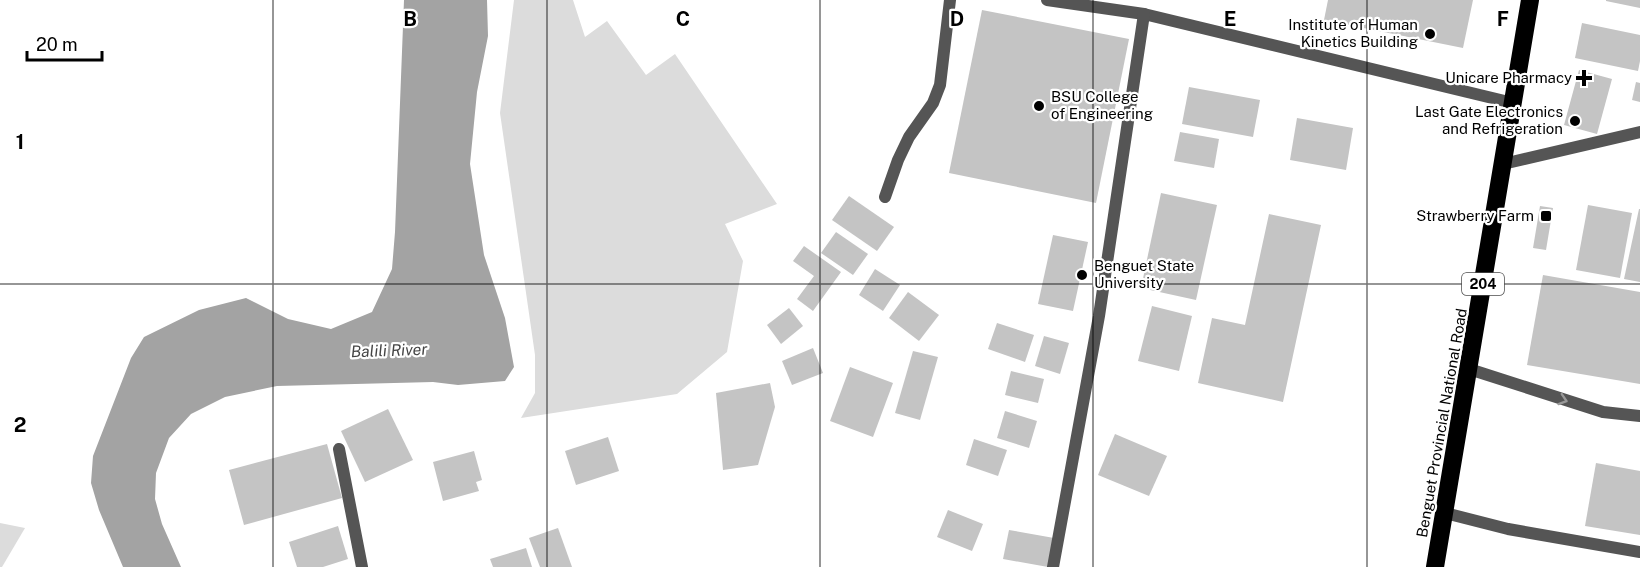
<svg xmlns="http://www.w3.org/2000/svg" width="1640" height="567" viewBox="0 0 1640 567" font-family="'Public Sans',sans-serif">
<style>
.green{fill:#dcdcdc}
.water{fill:#a3a3a3}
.building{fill:#c4c4c4}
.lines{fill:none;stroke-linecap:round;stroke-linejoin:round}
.lane{stroke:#555;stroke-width:12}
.street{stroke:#555;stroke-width:12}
.highway{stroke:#000;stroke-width:18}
.oneway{stroke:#999}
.grid{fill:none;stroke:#000;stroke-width:1.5;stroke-opacity:0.55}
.poi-dot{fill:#000;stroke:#fff;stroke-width:2}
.labels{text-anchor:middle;stroke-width:4.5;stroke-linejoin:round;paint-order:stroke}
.shield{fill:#fff;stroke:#4c4c4c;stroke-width:1.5}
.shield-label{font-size:14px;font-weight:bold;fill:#000}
.poi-label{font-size:15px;fill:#000;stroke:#fff;text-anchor:end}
.street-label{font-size:15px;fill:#000;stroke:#fff}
.water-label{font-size:16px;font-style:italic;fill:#444;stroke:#fff}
.grid-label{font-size:20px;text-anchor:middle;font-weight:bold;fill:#000;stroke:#fff;stroke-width:4.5;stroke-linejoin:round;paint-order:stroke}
</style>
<rect width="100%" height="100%" fill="#fff"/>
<g class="green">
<path d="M514 0H573L585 37 607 21 646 75 675 54 777 204 725 224 743 261 727 352 677 394 521 418 535 393V355L500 113Z"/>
<path d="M0 523 25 528 2 567H0Z"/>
</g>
<path class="water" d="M404 0H487L488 36 477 92 470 164 484 255 505 318 514 367 505 381 458 385 433 382 277 386 225 397 191 414 169 438 156 473 155 499 162 524 181 567H123L99 510 91 483 93 456 131 358 144 337 199 310 246 298 288 319 331 329 372 312 392 269 395 232Z"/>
<g class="building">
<path d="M1328 0H1473L1463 48 1324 20Z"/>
<path d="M1606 0H1640V8L1606 1Z"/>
<path d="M982 10 1129 39 1096 203 949 173Z"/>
<path d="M1582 23 1640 35V61L1638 71 1575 58Z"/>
<path d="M1579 70 1612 79 1597 134 1564 125Z"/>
<path d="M1636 82 1640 83V102L1632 100Z"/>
<path d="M1189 87 1260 100 1253 137 1182 124Z"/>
<path d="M1297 118 1353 128 1346 170 1290 160Z"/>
<path d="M1180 132 1219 139 1214 168 1174 161Z"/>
<path d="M1161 193 1217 205 1196 300 1141 288Z"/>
<path d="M849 196 894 227 877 251 832 220Z"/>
<path d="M1588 205 1632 213 1620 278 1576 270Z"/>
<path d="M1540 206 1553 208 1546 250 1533 248Z"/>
<path d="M1639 209H1640V282L1624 279Z"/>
<path d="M1269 214 1321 225 1283 402 1198 383 1212 318 1245 325Z"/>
<path d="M836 232 868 254 853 275 821 253Z"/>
<path d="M1053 235 1088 242 1073 311 1038 304Z"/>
<path d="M804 246 841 272 813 311 797 299 814 276 793 261Z"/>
<path d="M875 269 900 285 883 311 859 295Z"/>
<path d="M1543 275 1640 292V384L1527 365Z"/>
<path d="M908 292 939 315 919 341 889 318Z"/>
<path d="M1152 306 1192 316 1179 371 1138 361Z"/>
<path d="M789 308 803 326 781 344 767 325Z"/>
<path d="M997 323 1034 335 1025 362 988 349Z"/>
<path d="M1044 336 1069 343 1060 374 1035 366Z"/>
<path d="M813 348 823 373 792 385 782 361Z"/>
<path d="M913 351 938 357 920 420 895 413Z"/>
<path d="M850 367 893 383 873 437 830 421Z"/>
<path d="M1011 371 1044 379 1038 403 1005 395Z"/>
<path d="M770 383 775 407 758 465 723 470 716 393Z"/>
<path d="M388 409 413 460 365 482 341 431Z"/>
<path d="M1005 411 1037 421 1029 448 997 438Z"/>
<path d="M1115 434 1167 456 1149 496 1098 475Z"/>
<path d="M608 437 619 471 576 485 565 451Z"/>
<path d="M974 439 1007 450 998 476 966 465Z"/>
<path d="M327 444 342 498 244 525 229 470Z"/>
<path d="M474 451 482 480 476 482 479 491 443 501 433 462Z"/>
<path d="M1596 463 1640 471V535L1585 526Z"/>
<path d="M948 510 983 524 972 551 937 537Z"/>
<path d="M338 526 348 559 323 567H297L289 542Z"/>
<path d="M558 528 572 567H540L529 538Z"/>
<path d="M1009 530 1054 538 1048 567 1003 559Z"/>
<path d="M526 548 532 567H493L490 559Z"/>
</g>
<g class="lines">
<g class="lane">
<path d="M885 197 898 160 909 137 933 103 940 85 950 0"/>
<path d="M1469 369 1603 412 1640 416"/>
<path d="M1445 513 1508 529 1640 552"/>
</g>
<g class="street">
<path d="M1047 0 1144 14 1513 103"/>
<path d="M1503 164 1640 132"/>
<path d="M339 449 362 567"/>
<path d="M1053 567 1099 316 1144 14"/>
</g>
<path class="highway" d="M1435 567 1530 0"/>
</g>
<defs><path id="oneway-chevron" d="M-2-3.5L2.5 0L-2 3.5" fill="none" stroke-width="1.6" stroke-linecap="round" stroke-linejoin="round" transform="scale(1.5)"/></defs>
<use class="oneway" href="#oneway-chevron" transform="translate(1563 400) rotate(18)"/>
<path class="grid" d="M273 0V567M547 0V567M820 0V567M1093 0V567M1367 0V567M0 284H1640"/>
<g class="poi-dot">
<circle cx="1430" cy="34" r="6"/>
<path d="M1581 69h6v6h6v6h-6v6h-6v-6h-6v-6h6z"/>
<circle cx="1039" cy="106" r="6"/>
<circle cx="1575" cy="121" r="6"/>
<rect x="1540" y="210" width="12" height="12" rx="3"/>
<circle cx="1082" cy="275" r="6"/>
</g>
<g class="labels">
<rect class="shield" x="1462" y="273" width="42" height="22" rx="4.5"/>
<g class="shield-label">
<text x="1483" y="289">204</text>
</g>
<g class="poi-label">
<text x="1418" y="30">Institute of Human<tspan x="1418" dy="17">Kinetics Building</tspan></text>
<text x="1572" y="83">Unicare Pharmacy</text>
<text x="1051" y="102" text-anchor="start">BSU College<tspan x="1051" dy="17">of Engineering</tspan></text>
<text x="1563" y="117">Last Gate Electronics<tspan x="1563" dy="17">and Refrigeration</tspan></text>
<text x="1534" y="221">Strawberry Farm</text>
<text x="1094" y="271" text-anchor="start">Benguet State<tspan x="1094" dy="17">University</tspan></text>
</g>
<g class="street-label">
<text transform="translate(1442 423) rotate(-80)" y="5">Benguet Provincial National Road</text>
</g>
<g class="water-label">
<text transform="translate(389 350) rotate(-2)" y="6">Balili River</text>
</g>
</g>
<g class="grid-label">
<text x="410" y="26">B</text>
<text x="683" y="26">C</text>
<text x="957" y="26">D</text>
<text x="1230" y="26">E</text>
<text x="1503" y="26">F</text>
<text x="20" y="149">1</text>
<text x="20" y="432">2</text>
</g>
<path d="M27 51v9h75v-9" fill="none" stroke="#000000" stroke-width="3"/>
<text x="36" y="51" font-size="18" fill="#000000" stroke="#ffffff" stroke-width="4.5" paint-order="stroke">20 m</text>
</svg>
